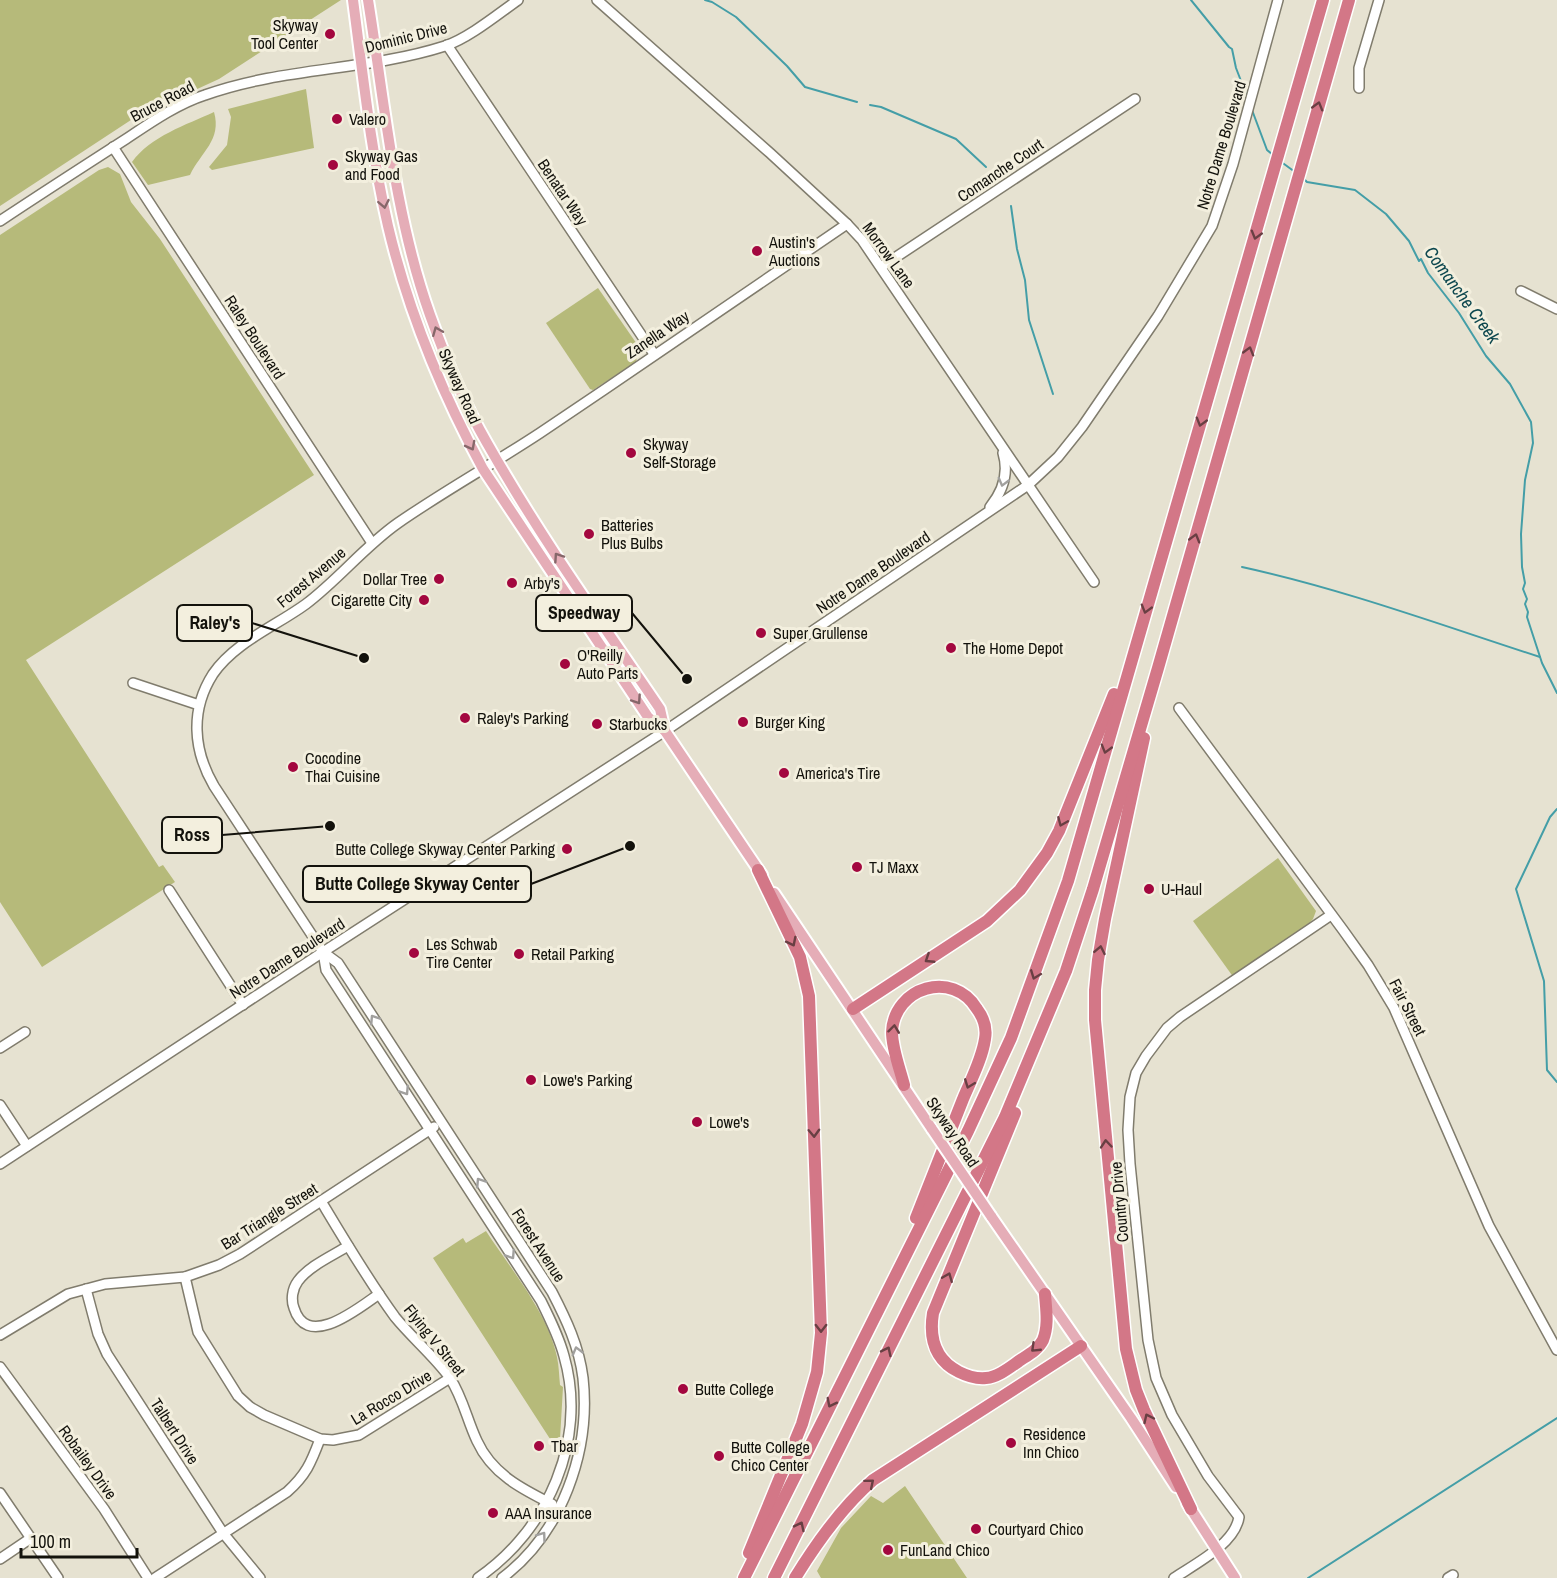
<svg xmlns="http://www.w3.org/2000/svg" width="1557" height="1578" viewBox="0 0 1557 1578" font-family="'Archivo Narrow',sans-serif">
<style>
.grass{fill:#b6ba7a}
.lines{fill:none;stroke-linecap:round;stroke-linejoin:round}
.stream{stroke:#449ea7;stroke-width:2}
.minor-casing{stroke:#807c6d;stroke-width:12}
.major-casing{stroke:#fff;stroke-width:14}
.highway-casing{stroke:#fff;stroke-width:15}
.minor{stroke:#fff;stroke-width:9}
.major{stroke:#e5adb7;stroke-width:10}
.highway{stroke:#d37787;stroke-width:12}
.major-bridge-casing{stroke:#fff;stroke-width:14;stroke-linecap:butt}
.major-bridge{stroke:#e5adb7;stroke-width:10}
.oneway{stroke:#693f43}
.oneway2{stroke:#86676a}
.oneway3{stroke:#a1a09e}
.poi-dot{fill:#a3073f;stroke:#f3efde;stroke-width:2}
.labels{text-anchor:middle;stroke-width:6;stroke-linejoin:round;paint-order:stroke}
.poi-label{font-size:16px;fill:#13120c;stroke:#f3efde;text-anchor:start}
.street-label{font-size:16px;fill:#13120c;stroke:#f3efde}
.water-label{font-size:18px;font-style:italic;fill:#0e484f;stroke:#f3efde}
.leader{fill:none;stroke:#13120c;stroke-width:2}
.callout-dot{fill:#13120c;stroke:#f3efde;stroke-width:2}
.callout{fill:#f3efde;stroke:#13120c;stroke-width:2}
.callout-label{font-size:18px;text-anchor:middle;font-weight:bold;fill:#13120c}
</style>
<rect width="100%" height="100%" fill="#e6e2d1"/>
<g class="grass">
<path d="M0 0H341L219 79 134 118 0 206Z"/>
<path d="M306 89 314 148 212 170 209 167 227 145 231 117 228 109Z"/>
<path d="M214 112C222 140 201 152 190 175L148 185 132 162C151 136 186 125 214 112Z"/>
<path d="M108 167 120 174 131 202 160 239 314 475 26 660 159 867 163 865 175 882 42 967 0 902V235L99 170Z"/>
<path d="M598 288 639 347 636 362 593 390 590 389 546 323Z"/>
<path d="M1278 858 1316 911 1313 919 1306 927 1234 978 1193 921Z"/>
<path d="M486 1231C510 1268 548 1313 557 1357 559 1366 559 1376 560 1385L563 1387 560 1439 552 1442 433 1258 463 1238 466 1243Z"/>
<path d="M905 1486 967 1578H821L817 1571 841 1528 871 1496 883 1503Z"/>
</g>
<g class="lines">
<g class="stream">
<path d="M705 0 712 2 736 17 787 66 805 87 857 102"/>
<path d="M1191 0 1229 47 1232 49 1236 68 1248 99"/>
<path d="M870 105 881 107 956 139 986 167"/>
<path d="M1252 110 1267 150 1273 155"/>
<path d="M1280 161 1295 172"/>
<path d="M1304 179 1307 182 1355 190 1386 214 1409 241 1419 261 1421 259 1428 273 1459 313 1486 356 1510 384 1531 422 1533 443 1525 480 1521 534 1522 567 1525 583 1523 589 1527 599 1525 604 1528 612 1527 617 1542 663 1557 693"/>
<path d="M1011 206 1017 249 1025 280 1029 320 1053 394"/>
<path d="M1242 567C1343 589 1441 625 1540 657"/>
<path d="M1557 809 1550 817 1516 889 1544 981 1547 1070 1557 1082"/>
<path d="M1308 1578 1557 1418"/>
</g>
<defs>
<g id="minor">
<path d="M597 0 770 153 847 224 862 240 1094 582"/>
<path d="M447 45 654 354"/>
<path d="M1359 88V68L1379 0"/>
<path d="M113 147 372 543"/>
<path d="M0 221C42 193 84 166 126 139 150 123 177 104 205 95 283 67 367 71 445 46 469 38 498 14 518 0"/>
<path d="M881 267 1135 99"/>
<path d="M1521 291 1557 309"/>
<path d="M990 507C1003 491 1009 473 1003 453"/>
<path d="M133 683 199 705"/>
<path d="M1179 708 1343 930 1368 965 1394 1008 1489 1226 1557 1350"/>
<path d="M169 890 243 1005"/>
<path d="M323 952 326 970 541 1301C550 1319 559 1337 564 1356 588 1440 548 1530 478 1578"/>
<path d="M0 1048 25 1032"/>
<path d="M0 1105 27 1146"/>
<path d="M0 1164 323 952 665 731 1028 485 1058 457 1082 427 1158 316 1212 226 1233 164 1278 0"/>
<path d="M321 1201C345 1241 368 1280 395 1317 412 1338 434 1356 450 1378 463 1398 467 1420 477 1441 492 1474 522 1489 552 1504"/>
<path d="M348 1246C332 1256 309 1266 298 1281 292 1289 291 1300 294 1308 307 1351 360 1307 379 1294"/>
<path d="M185 1277 198 1332 238 1396 250 1407 264 1415 320 1439 333 1440 359 1435 450 1378"/>
<path d="M86 1289 98 1334 107 1354 223 1533 260 1578"/>
<path d="M0 1335 68 1294 105 1284 185 1277 219 1265 240 1254 434 1127"/>
<path d="M0 1367 104 1509 148 1578"/>
<path d="M0 1493 58 1578"/>
<path d="M0 1559 31 1538"/>
<path d="M155 1578 287 1492C306 1475 311 1463 320 1439"/>
<path d="M502 1578C562 1533 591 1451 583 1378 579 1346 566 1319 552 1292L338 963 323 952 214 786C193 750 190 710 213 674 235 642 276 626 306 604 339 579 365 546 398 523 444 491 493 464 540 433 643 364 745 293 847 224"/>
<path d="M1174 1578C1195 1564 1235 1544 1239 1517L1208 1476 1172 1415 1156 1378 1148 1340 1130 1164 1128 1130 1130 1097 1136 1073 1146 1056 1167 1028 1180 1017 1331 915"/>
<path d="M1448 1578 1453 1575"/>
</g>
<g id="major">
<path d="M353 0C363 75 371 152 388 226 408 311 442 393 483 469L648 717 665 731 762 875"/>
<path d="M368 0C385 105 394 214 430 315 445 357 465 405 487 443 539 535 601 622 660 709L665 731"/>
<path d="M774 893 932 1129"/>
<path d="M991 1216 1131 1418 1176 1487"/>
<path d="M1187 1503 1235 1578"/>
</g>
<g id="highway">
<path d="M1144 738 1105 919 1098 960 1095 990V1020L1126 1349 1136 1390 1144 1410 1191 1509"/>
<path d="M853 1009 987 921 1020 890 1047 853 1059 831 1114 694"/>
<path d="M904 1085C900 1069 892 1049 892 1032 894 987 953 969 977 1009 983 1017 987 1028 985 1039 982 1059 971 1080 963 1099 947 1139 932 1178 916 1218"/>
<path d="M1015 1113 933 1313C929 1338 935 1360 959 1372 967 1376 976 1379 986 1378 998 1377 1009 1368 1019 1361 1028 1355 1038 1350 1043 1340 1049 1325 1046 1309 1045 1294"/>
<path d="M749 1553 802 1424 817 1372 821 1333 809 996 800 957 758 870"/>
<path d="M744 1578 968 1131 1011 1038 1068 881 1323 0"/>
<path d="M774 1578 1005 1117 1066 971 1093 889 1158 668 1349 0"/>
<path d="M795 1578C817 1542 841 1508 873 1480L1081 1346"/>
</g>
</defs>
<use href="#minor" class="minor-casing"/>
<use href="#major" class="major-casing"/>
<use href="#highway" class="highway-casing"/>
<use href="#minor" class="minor"/>
<use href="#major" class="major"/>
<use href="#highway" class="highway"/>
<defs>
<path id="major-bridge" d="M932 1129 991 1216"/>
</defs>
<use href="#major-bridge" class="major-bridge-casing"/>
<use href="#major-bridge" class="major-bridge"/>
</g>
<defs><path id="oneway-chevron" d="M-2-3.5L2.5 0L-2 3.5" fill="none" stroke-width="1.6" stroke-linecap="round" stroke-linejoin="round" transform="scale(1.5)"/></defs>
<g class="oneway">
<use href="#oneway-chevron" transform="translate(1318 106) rotate(-74)"/>
<use href="#oneway-chevron" transform="translate(1256 235) rotate(106)"/>
<use href="#oneway-chevron" transform="translate(1249 351) rotate(-74)"/>
<use href="#oneway-chevron" transform="translate(1201 422) rotate(106)"/>
<use href="#oneway-chevron" transform="translate(1195 538) rotate(-74)"/>
<use href="#oneway-chevron" transform="translate(1146 609) rotate(106)"/>
<use href="#oneway-chevron" transform="translate(1106 749) rotate(106)"/>
<use href="#oneway-chevron" transform="translate(1062 822) rotate(113)"/>
<use href="#oneway-chevron" transform="translate(792 942) rotate(63)"/>
<use href="#oneway-chevron" transform="translate(1100 950) rotate(-79)"/>
<use href="#oneway-chevron" transform="translate(929 959) rotate(147)"/>
<use href="#oneway-chevron" transform="translate(1035 975) rotate(111)"/>
<use href="#oneway-chevron" transform="translate(894 1029) rotate(-83)"/>
<use href="#oneway-chevron" transform="translate(969 1084) rotate(111)"/>
<use href="#oneway-chevron" transform="translate(814 1133) rotate(88)"/>
<use href="#oneway-chevron" transform="translate(1106 1144) rotate(-95)"/>
<use href="#oneway-chevron" transform="translate(948 1277) rotate(-68)"/>
<use href="#oneway-chevron" transform="translate(821 1328) rotate(90)"/>
<use href="#oneway-chevron" transform="translate(1035 1348) rotate(136)"/>
<use href="#oneway-chevron" transform="translate(887 1351) rotate(-64)"/>
<use href="#oneway-chevron" transform="translate(831 1403) rotate(117)"/>
<use href="#oneway-chevron" transform="translate(1148 1418) rotate(-115)"/>
<use href="#oneway-chevron" transform="translate(870 1483) rotate(-40)"/>
<use href="#oneway-chevron" transform="translate(800 1526) rotate(-64)"/>
</g>
<g class="oneway2">
<use href="#oneway-chevron" transform="translate(384 204) rotate(79)"/>
<use href="#oneway-chevron" transform="translate(437 331) rotate(-112)"/>
<use href="#oneway-chevron" transform="translate(471 446) rotate(62)"/>
<use href="#oneway-chevron" transform="translate(558 557) rotate(-124)"/>
<use href="#oneway-chevron" transform="translate(637 700) rotate(56)"/>
</g>
<g class="oneway3">
<use href="#oneway-chevron" transform="translate(1003 482) rotate(105)"/>
<use href="#oneway-chevron" transform="translate(374 1019) rotate(-123)"/>
<use href="#oneway-chevron" transform="translate(405 1091) rotate(57)"/>
<use href="#oneway-chevron" transform="translate(480 1182) rotate(-123)"/>
<use href="#oneway-chevron" transform="translate(511 1255) rotate(57)"/>
<use href="#oneway-chevron" transform="translate(577 1351) rotate(-105)"/>
<use href="#oneway-chevron" transform="translate(542 1536) rotate(-54)"/>
</g>
<g class="poi-dot">
<circle cx="330" cy="34" r="6"/>
<circle cx="337" cy="119" r="6"/>
<circle cx="333" cy="165" r="6"/>
<circle cx="757" cy="251" r="6"/>
<circle cx="631" cy="453" r="6"/>
<circle cx="589" cy="534" r="6"/>
<circle cx="439" cy="579" r="6"/>
<circle cx="512" cy="583" r="6"/>
<circle cx="424" cy="600" r="6"/>
<circle cx="761" cy="633" r="6"/>
<circle cx="951" cy="648" r="6"/>
<circle cx="565" cy="664" r="6"/>
<circle cx="465" cy="718" r="6"/>
<circle cx="743" cy="722" r="6"/>
<circle cx="597" cy="724" r="6"/>
<circle cx="293" cy="767" r="6"/>
<circle cx="784" cy="773" r="6"/>
<circle cx="567" cy="849" r="6"/>
<circle cx="857" cy="867" r="6"/>
<circle cx="1149" cy="889" r="6"/>
<circle cx="414" cy="953" r="6"/>
<circle cx="519" cy="954" r="6"/>
<circle cx="531" cy="1080" r="6"/>
<circle cx="697" cy="1122" r="6"/>
<circle cx="683" cy="1389" r="6"/>
<circle cx="1011" cy="1443" r="6"/>
<circle cx="539" cy="1446" r="6"/>
<circle cx="719" cy="1456" r="6"/>
<circle cx="493" cy="1513" r="6"/>
<circle cx="976" cy="1529" r="6"/>
<circle cx="888" cy="1550" r="6"/>
</g>
<g class="labels">
<g class="poi-label">
<text x="318" y="31" text-anchor="end">Skyway<tspan x="318" dy="18">Tool Center</tspan></text>
<text x="349" y="125">Valero</text>
<text x="345" y="162">Skyway Gas<tspan x="345" dy="18">and Food</tspan></text>
<text x="769" y="248">Austin's<tspan x="769" dy="18">Auctions</tspan></text>
<text x="643" y="450">Skyway<tspan x="643" dy="18">Self-Storage</tspan></text>
<text x="601" y="531">Batteries<tspan x="601" dy="18">Plus Bulbs</tspan></text>
<text x="427" y="585" text-anchor="end">Dollar Tree</text>
<text x="524" y="589">Arby's</text>
<text x="412" y="606" text-anchor="end">Cigarette City</text>
<text x="773" y="639">Super Grullense</text>
<text x="963" y="654">The Home Depot</text>
<text x="577" y="661">O'Reilly<tspan x="577" dy="18">Auto Parts</tspan></text>
<text x="477" y="724">Raley's Parking</text>
<text x="755" y="728">Burger King</text>
<text x="609" y="730">Starbucks</text>
<text x="305" y="764">Cocodine<tspan x="305" dy="18">Thai Cuisine</tspan></text>
<text x="796" y="779">America's Tire</text>
<text x="555" y="855" text-anchor="end">Butte College Skyway Center Parking</text>
<text x="869" y="873">TJ Maxx</text>
<text x="1161" y="895">U-Haul</text>
<text x="426" y="950">Les Schwab<tspan x="426" dy="18">Tire Center</tspan></text>
<text x="531" y="960">Retail Parking</text>
<text x="543" y="1086">Lowe's Parking</text>
<text x="709" y="1128">Lowe's</text>
<text x="695" y="1395">Butte College</text>
<text x="1023" y="1440">Residence<tspan x="1023" dy="18">Inn Chico</tspan></text>
<text x="551" y="1452">Tbar</text>
<text x="731" y="1453">Butte College<tspan x="731" dy="18">Chico Center</tspan></text>
<text x="505" y="1519">AAA Insurance</text>
<text x="988" y="1535">Courtyard Chico</text>
<text x="900" y="1556">FunLand Chico</text>
</g>
<g class="street-label">
<text transform="translate(406 37) rotate(-14)" y="6">Dominic Drive</text>
<text transform="translate(162 101) rotate(-28)" y="6">Bruce Road</text>
<text transform="translate(1221 145) rotate(-73)" y="6">Notre Dame Boulevard</text>
<text transform="translate(1000 170) rotate(-34)" y="6">Comanche Court</text>
<text transform="translate(563 192) rotate(56)" y="6">Benatar Way</text>
<text transform="translate(889 255) rotate(54)" y="6">Morrow Lane</text>
<text transform="translate(657 334) rotate(-34)" y="6">Zanella Way</text>
<text transform="translate(255 337) rotate(57)" y="6">Raley Boulevard</text>
<text transform="translate(460 386) rotate(66)" y="6">Skyway Road</text>
<text transform="translate(873 572) rotate(-34)" y="6">Notre Dame Boulevard</text>
<text transform="translate(311 577) rotate(-40)" y="6">Forest Avenue</text>
<text transform="translate(287 958) rotate(-33)" y="6">Notre Dame Boulevard</text>
<text transform="translate(1408 1007) rotate(63)" y="6">Fair Street</text>
<text transform="translate(953 1132) rotate(56)" y="6">Skyway Road</text>
<text transform="translate(1119 1202) rotate(-95)" y="6">Country Drive</text>
<text transform="translate(269 1216) rotate(-32)" y="6">Bar Triangle Street</text>
<text transform="translate(539 1245) rotate(57)" y="6">Forest Avenue</text>
<text transform="translate(435 1340) rotate(51)" y="6">Flying V Street</text>
<text transform="translate(391 1397) rotate(-31)" y="6">La Rocco Drive</text>
<text transform="translate(175 1431) rotate(57)" y="6">Talbert Drive</text>
<text transform="translate(88 1462) rotate(54)" y="6">Robailey Drive</text>
</g>
<g class="water-label">
<text transform="translate(1462 295) rotate(54)" y="6">Comanche Creek</text>
</g>
</g>
<path class="leader" d="M687 679L632 613M364 658L252 623M330 826L222 835M630 846L531 884"/>
<g class="callout-dot">
<circle cx="687" cy="679" r="6"/>
<circle cx="364" cy="658" r="6"/>
<circle cx="330" cy="826" r="6"/>
<circle cx="630" cy="846" r="6"/>
</g>
<g class="callout">
<rect x="536" y="595" width="96" height="36" rx="6"/>
<rect x="177" y="605" width="75" height="36" rx="6"/>
<rect x="162" y="817" width="60" height="36" rx="6"/>
<rect x="303" y="866" width="228" height="36" rx="6"/>
</g>
<g class="callout-label">
<text x="584" y="619">Speedway</text>
<text x="215" y="629">Raley's</text>
<text x="192" y="841">Ross</text>
<text x="417" y="890">Butte College Skyway Center</text>
</g>
<path d="M21 1548v9h116v-9" fill="none" stroke="#13120c" stroke-width="3"/>
<text x="30" y="1548" font-size="18" fill="#13120c" stroke="#f3efde" stroke-width="4.5" paint-order="stroke">100 m</text>
</svg>
